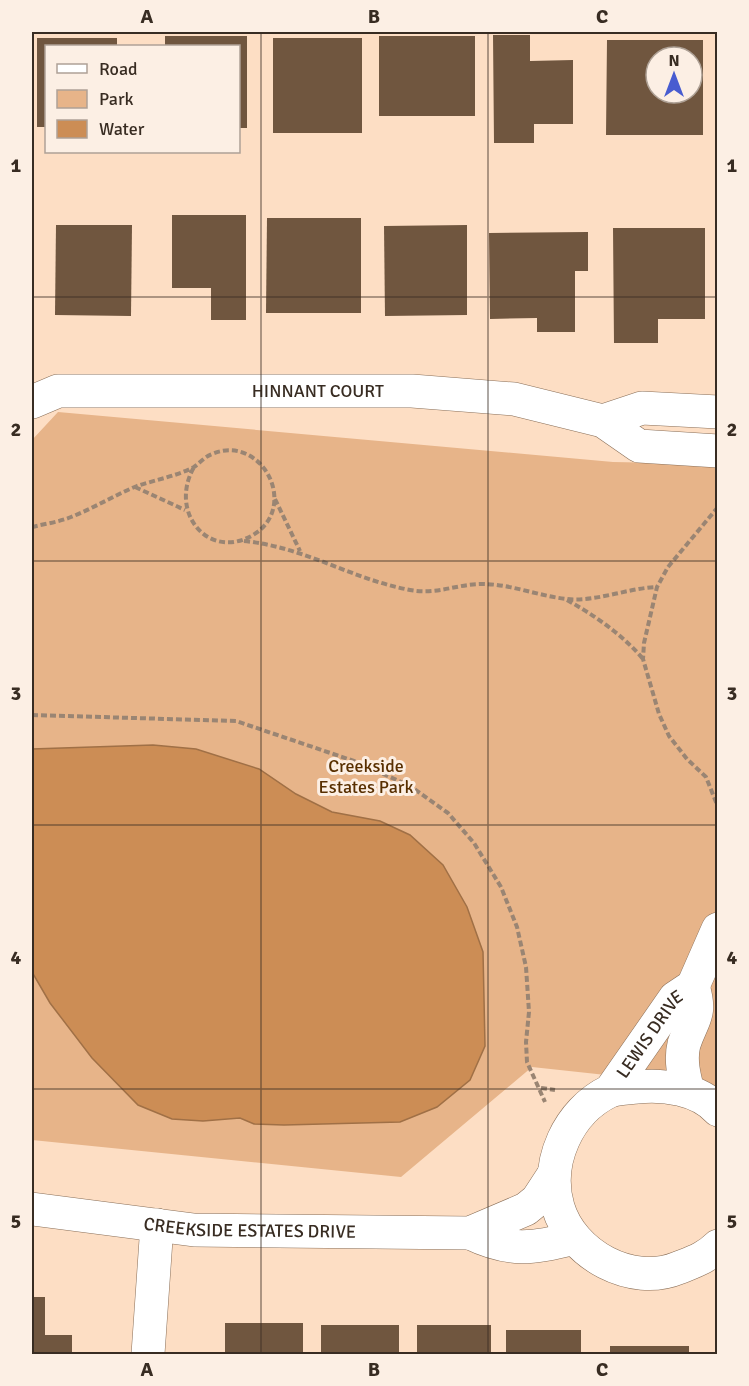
<svg xmlns="http://www.w3.org/2000/svg" width="749" height="1386" viewBox="0 0 749 1386" font-family="Signika,sans-serif">
<style>
.green{fill:#e7b489}
.water{fill:#cc8d55;stroke:#a07046;stroke-width:1.5}
.building{fill:#70563f;fill-rule:evenodd}
.lines{fill:none;stroke-linecap:round;stroke-linejoin:round}
.minor-casing{stroke:#8a6f58;stroke-width:34}
.path{stroke:#9a8573;stroke-width:4;stroke-dasharray:6 3;stroke-linecap:butt}
.minor{stroke:#fff;stroke-width:33}
.grid{fill:none;stroke:#382c22;stroke-width:1.5;stroke-opacity:0.55}
.labels{text-anchor:middle;stroke-width:6;stroke-linejoin:round;paint-order:stroke}
.street-label{font-size:18px;fill:#382c22;stroke:#fcefe4}
.park-label{font-size:18px;fill:#582f00;stroke:#fcefe4}
.neatline{fill:none;stroke:#382c22;stroke-width:2}
.grid-label{font-size:20px;text-anchor:middle;font-weight:bold;fill:#382c22}
</style>
<rect width="100%" height="100%" fill="#fddec4"/>
<path class="green" d="M58 412 613 462 717 464V1087L532 1067 401 1177 32 1140V440Z"/>
<path class="water" d="M153 745 196 749 259 769 296 794 332 812 380 821 410 835 443 865 467 907 483 952 485 1046 470 1080 437 1107 400 1122 284 1125 254 1124 240 1118 203 1121 172 1119 138 1105 92 1058 50 1003 32 972V749Z"/>
<g class="building">
<path d="M493 35H530V61L573 60V124H534V143H494Z"/>
<path d="M165 36H247V128H238V46H165Z"/>
<rect x="379" y="36" width="96" height="80"/>
<path d="M37 38H117V46H46V127H37Z"/>
<rect x="273" y="38" width="89" height="95"/>
<path d="M607 40H703V135H606ZM656 57H692V93H656Z"/>
<path d="M172 215H246V320H211V288H172Z"/>
<path d="M267 218H361V313H266Z"/>
<path d="M56 225H132L131 316 55 315Z"/>
<path d="M467 225V315L385 316 384 226Z"/>
<path d="M613 228H705V319H658V343H614Z"/>
<path d="M588 232V271H575V332H537V318L490 319 489 233Z"/>
<path d="M32 1297H45V1335H72V1354H32Z"/>
<rect x="225" y="1323" width="78" height="31"/>
<rect x="321" y="1325" width="78" height="29"/>
<rect x="417" y="1325" width="74" height="29"/>
<rect x="506" y="1330" width="75" height="24"/>
<rect x="610" y="1346" width="79" height="8"/>
</g>
<g class="lines">
<defs>
<g id="minor">
<path id="s1" d="M32 402 58 391H412L514 399 603 421 639 446 718 451"/>
<path d="M603 421 642 408 718 412"/>
<path id="s2" d="M611 1090 675 998 693 986 718 929"/>
<path d="M688 1091C684 1076 680 1060 684 1044 693 1017 702 1016 693 986"/>
<path d="M718 1110C699 1089 664 1084 637 1087 629 1088 617 1088 610 1091 568 1111 545 1162 558 1207 572 1255 632 1287 678 1268 693 1262 706 1258 718 1246"/>
<path id="s3" d="M32 1209 194 1230 470 1233 526 1209 537 1200 554 1174"/>
<path d="M470 1233C509 1252 533 1249 574 1238"/>
<path d="M148 1354 157 1225"/>
</g>
</defs>
<use href="#minor" class="minor-casing"/>
<g class="path">
<path d="M135 487 185 510"/>
<path d="M275 499 300 551"/>
<path d="M718 507 668 567 657 587 644 643 643 659 659 714 669 736 687 759 706 777 718 807"/>
<path d="M32 527C44 524 59 522 71 517 94 508 115 495 137 486 155 480 177 476 194 467 200 463 204 457 212 454 262 433 300 507 253 535 209 561 168 513 194 467"/>
<path d="M244 541C305 547 351 579 410 590 438 595 456 584 482 584 511 584 538 596 567 599 596 602 628 588 657 587"/>
<path d="M567 600C594 615 623 635 643 659"/>
<path d="M32 715 236 721 357 762 410 786 448 813 474 843 501 887 517 927 526 967 529 1012 526 1042 527 1062 545 1102"/>
<path d="M541 1088 555 1090"/>
</g>
<use href="#minor" class="minor"/>
</g>
<path class="grid" d="M261 32V1354M488 32V1354M32 297H718M32 561H718M32 825H718M32 1089H718"/>
<g class="labels">
<g class="street-label">
<text dy="6" stroke="none"><textPath href="#s1" startOffset="288">HINNANT COURT</textPath></text>
<text dy="6" stroke="none"><textPath href="#s2" startOffset="68">LEWIS DRIVE</textPath></text>
<text dy="6" stroke="none"><textPath href="#s3" startOffset="219">CREEKSIDE ESTATES DRIVE</textPath></text>
</g>
<g class="park-label">
<text x="366" y="772">Creekside<tspan x="366" dy="21">Estates Park</tspan></text>
</g>
</g>
<rect width="749" height="1386" fill="none" stroke="#fcefe4" stroke-width="66"/>
<rect x="45" y="45" width="195" height="108" fill="#fcefe4" stroke="#aea196" stroke-width="1.5"/>
<rect x="57" y="64" width="30" height="9" fill="#ffffff" stroke="#aea196" stroke-width="1.5"/>
<text x="99" y="75" font-size="18" fill="#382c22">Road</text>
<rect x="57" y="90" width="30" height="18" fill="#e7b489" stroke="#aea196" stroke-width="1.5"/>
<text x="99" y="105" font-size="18" fill="#382c22">Park</text>
<rect x="57" y="120" width="30" height="18" fill="#cc8d55" stroke="#aea196" stroke-width="1.5"/>
<text x="99" y="135" font-size="18" fill="#382c22">Water</text>
<g transform="translate(674 75)"><circle r="28" fill="#fcefe4" stroke="#aea196" stroke-width="1.5"/>
<path d="M0-4.5L10 22L0 15L-10 22Z" fill="#485cd0"/>
<text y="-9" font-size="16" font-weight="bold" text-anchor="middle" fill="#382c22">N</text>
</g>
<rect x="33" y="33" width="683" height="1320" class="neatline"/>
<g class="grid-label">
<text x="147" y="23">A</text>
<text x="374" y="23">B</text>
<text x="602" y="23">C</text>
<text x="16" y="172">1</text>
<text x="732" y="172">1</text>
<text x="16" y="436">2</text>
<text x="732" y="436">2</text>
<text x="16" y="700">3</text>
<text x="732" y="700">3</text>
<text x="16" y="964">4</text>
<text x="732" y="964">4</text>
<text x="16" y="1228">5</text>
<text x="732" y="1228">5</text>
<text x="147" y="1376">A</text>
<text x="374" y="1376">B</text>
<text x="602" y="1376">C</text>
</g>
</svg>
